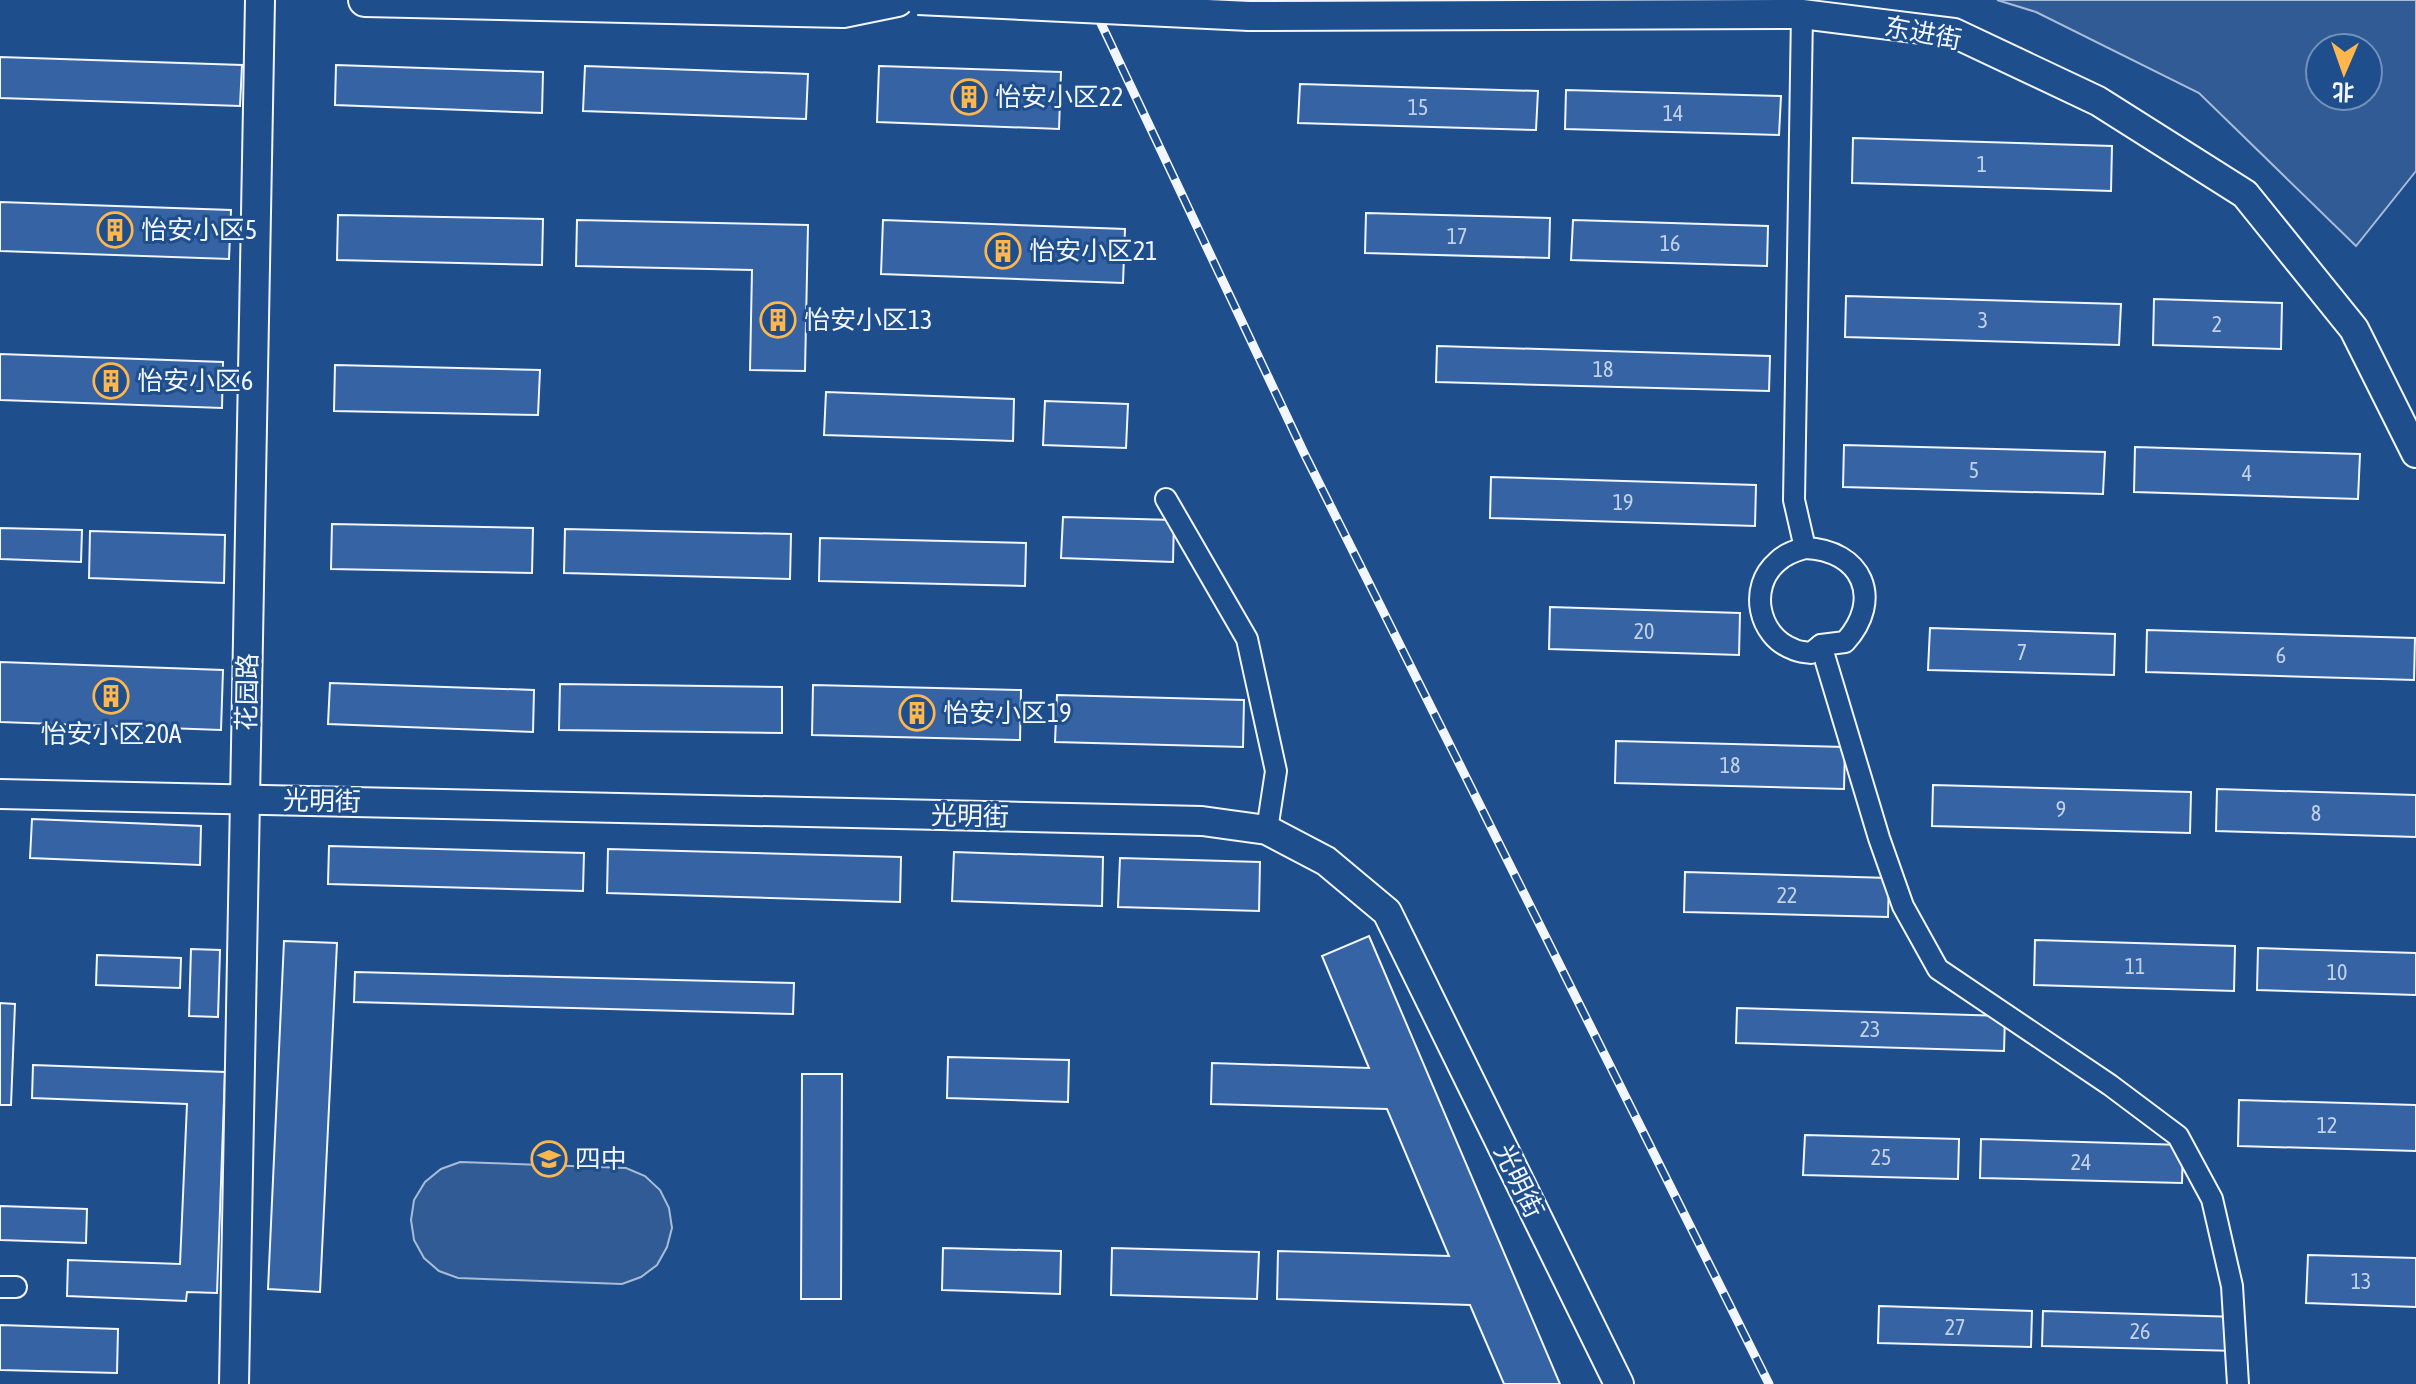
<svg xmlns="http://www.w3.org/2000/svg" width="2416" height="1384" viewBox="0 0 2416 1384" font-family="'Asap Condensed','Noto Sans SC',sans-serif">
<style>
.built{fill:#305b95;stroke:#a8bbd7;stroke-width:2;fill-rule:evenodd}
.building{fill:#3563a3;stroke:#f2f6ff;stroke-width:2}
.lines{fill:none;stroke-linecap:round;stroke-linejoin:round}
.street-casing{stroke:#f2f6ff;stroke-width:24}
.secondary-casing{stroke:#f2f6ff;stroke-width:32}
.primary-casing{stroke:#f2f6ff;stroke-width:36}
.street{stroke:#1f4e8c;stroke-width:20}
.secondary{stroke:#1f4e8c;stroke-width:28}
.primary{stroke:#1f4e8c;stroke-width:32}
.rail-casing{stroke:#f2f6ff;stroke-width:9}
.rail{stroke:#1f4e8c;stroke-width:6;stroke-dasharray:18;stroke-linecap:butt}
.secondary-bridge-casing{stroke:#f2f6ff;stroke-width:32;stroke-linecap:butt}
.secondary-bridge{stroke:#1f4e8c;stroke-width:28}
.labels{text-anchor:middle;stroke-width:6;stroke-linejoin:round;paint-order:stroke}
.number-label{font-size:22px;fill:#c3d1e8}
.street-label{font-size:26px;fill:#f2f6ff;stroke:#1f4e8c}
.poi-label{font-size:26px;fill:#f2f6ff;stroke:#1f4e8c;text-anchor:start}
</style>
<rect width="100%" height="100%" fill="#1f4e8c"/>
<g class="built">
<path d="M1997 0H2416V171L2356 246 2199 93 2036 12ZM2368 48V96H2320V48Z"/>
<path d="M460 1162 626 1168 645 1176 660 1190 669 1208 672 1228 667 1247 657 1265 641 1277 622 1284 458 1278 439 1271 424 1258 414 1240 411 1220 414 1200 425 1182 441 1169Z"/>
</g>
<g class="building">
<path d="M0 57 242 65 240 106 0 98Z"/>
<path d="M336 65 543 72 542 113 335 105Z"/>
<path d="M585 66 808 74 806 119 583 111Z"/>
<path d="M879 66 1061 72 1059 129 877 122Z"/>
<path d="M1300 84 1538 91 1536 130 1298 123Z"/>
<path d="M1566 90 1781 96 1779 135 1565 129Z"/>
<path d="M1853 138 2112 146 2111 191 1852 183Z"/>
<path d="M0 202 231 210 229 259 0 251Z"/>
<path d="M1366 213 1550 218 1549 258 1365 253Z"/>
<path d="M338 215 543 219 542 265 337 260Z"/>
<path d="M577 220 808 225 805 371 750 370 752 270 576 266Z"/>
<path d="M883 220 1125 229 1123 283 881 274Z"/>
<path d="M1573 220 1768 226 1767 266 1571 260Z"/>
<path d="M1846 296 2121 304 2119 345 1845 337Z"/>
<path d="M2154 299 2282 303 2281 349 2153 345Z"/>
<path d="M1437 346 1770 356 1769 391 1436 382Z"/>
<path d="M0 354 223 362 222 408 0 400Z"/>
<path d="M335 365 540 370 538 415 334 411Z"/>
<path d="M826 392 1014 399 1013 441 824 435Z"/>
<path d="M1045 401 1128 404 1126 448 1043 445Z"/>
<path d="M1844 445 2105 452 2103 494 1843 487Z"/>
<path d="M2135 447 2360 454 2358 499 2134 492Z"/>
<path d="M1491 477 1756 485 1755 526 1490 518Z"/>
<path d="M1063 517 1174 520 1173 562 1061 558Z"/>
<path d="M332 524 533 528 532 573 331 569Z"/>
<path d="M0 528 82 530 81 562 0 559Z"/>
<path d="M565 529 791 534 790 579 564 573Z"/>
<path d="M90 531 225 535 224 583 89 578Z"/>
<path d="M820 538 1026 543 1025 586 819 581Z"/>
<path d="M1550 607 1740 613 1739 655 1549 649Z"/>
<path d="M1930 628 2115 634 2114 675 1928 670Z"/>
<path d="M2147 630 2415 638 2414 680 2146 672Z"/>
<path d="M0 662 223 670 221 730 0 722Z"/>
<path d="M330 683 534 690 533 732 328 724Z"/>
<path d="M560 684 782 687V733L559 730Z"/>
<path d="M813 685 1021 690 1020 740 812 735Z"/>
<path d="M1057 695 1244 700 1243 747 1055 742Z"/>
<path d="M1616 741 1845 747 1844 789 1615 783Z"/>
<path d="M1933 785 2191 792 2190 833 1932 826Z"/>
<path d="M2217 789 2416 795V837L2216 831Z"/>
<path d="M32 819 201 826 200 865 30 858Z"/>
<path d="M329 846 584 853 583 891 328 884Z"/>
<path d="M608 849 901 857 900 902 607 893Z"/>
<path d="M954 852 1103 857 1102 906 952 901Z"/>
<path d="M1120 858 1260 862 1259 911 1118 907Z"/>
<path d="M1685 872 1889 878 1888 917 1684 912Z"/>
<path d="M1369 936 1560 1384H1504L1470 1305 1277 1299 1278 1251 1449 1256 1387 1109 1211 1104 1212 1063 1369 1068 1322 956Z"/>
<path d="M2035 940 2235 946 2234 991 2034 985Z"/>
<path d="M284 941 337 943 320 1292 268 1289Z"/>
<path d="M2258 948 2416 953V995L2257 990Z"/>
<path d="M191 949 220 950 218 1017 189 1016Z"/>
<path d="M97 955 181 958 180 988 96 985Z"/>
<path d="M355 972 794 983 793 1014 354 1002Z"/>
<path d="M0 1003 15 1004 11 1105H0Z"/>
<path d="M1737 1008 2005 1016 2004 1051 1736 1043Z"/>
<path d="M948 1057 1069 1060 1068 1102 947 1098Z"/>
<path d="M33 1065 225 1072 217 1293 187 1292 186 1301 67 1296 68 1260 180 1264 187 1104 32 1098Z"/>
<path d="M802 1074H842L841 1299H801Z"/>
<path d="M2239 1100 2416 1105V1151L2238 1146Z"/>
<path d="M1805 1135 1959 1139 1958 1179 1803 1175Z"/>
<path d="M1981 1139 2183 1145 2182 1183 1980 1178Z"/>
<path d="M0 1206 87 1209 86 1243 0 1240Z"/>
<path d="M943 1248 1061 1251 1060 1294 942 1290Z"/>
<path d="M1112 1248 1259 1252 1257 1299 1111 1295Z"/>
<path d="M2308 1255 2416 1258V1307L2306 1303Z"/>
<path d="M1879 1306 2032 1311 2031 1347 1878 1343Z"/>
<path d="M2043 1311 2238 1317 2237 1351 2042 1346Z"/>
<path d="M0 1325 118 1329 117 1373 0 1370Z"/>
</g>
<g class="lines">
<defs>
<g id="street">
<path d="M1802 14 1794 500 1805 548"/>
<path d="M1166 499 1247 639 1276 771 1267 830"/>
<path d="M1805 548C1862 550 1884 599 1845 642L1821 645 1811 653C1805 652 1798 652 1793 649 1758 636 1748 587 1777 562 1785 554 1794 551 1805 548Z"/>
<path d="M1821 645 1879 838 1903 906 1938 969 2110 1085 2178 1136 2212 1199 2232 1286 2238 1384"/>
<path d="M0 1287H16"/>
</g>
<g id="secondary">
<path d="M1249 16 1802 14 1954 33 2098 101 2245 194 2354 329 2416 453"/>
<path d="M0 794 1202 821 1267 830 1326 861 1387 912 1619 1384"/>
<path d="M234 1384 260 0"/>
</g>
<path id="primary" d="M365 0 843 11 897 0"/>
</defs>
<use href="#street" class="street-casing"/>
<use href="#secondary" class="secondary-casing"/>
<use href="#primary" class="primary-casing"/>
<use href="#street" class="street"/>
<use href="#secondary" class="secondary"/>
<use href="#primary" class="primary"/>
<defs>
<path id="rail" d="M1090 0 1304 453 1769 1384"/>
</defs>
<use href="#rail" class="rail-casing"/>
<use href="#rail" class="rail"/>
<defs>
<path id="secondary-bridge" d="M918 0 1249 16"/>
</defs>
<use href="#secondary-bridge" class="secondary-bridge-casing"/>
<use href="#secondary-bridge" class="secondary-bridge"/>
</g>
<defs>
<symbol id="building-ring" viewBox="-11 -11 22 22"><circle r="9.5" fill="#1f4e8c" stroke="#ffb74d" stroke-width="1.5"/><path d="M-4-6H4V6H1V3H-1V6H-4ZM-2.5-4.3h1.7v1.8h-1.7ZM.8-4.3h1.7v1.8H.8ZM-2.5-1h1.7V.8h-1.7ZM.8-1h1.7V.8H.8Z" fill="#ffb74d"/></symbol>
<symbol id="school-ring" viewBox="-11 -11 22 22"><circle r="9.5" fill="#1f4e8c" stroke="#ffb74d" stroke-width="1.5"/><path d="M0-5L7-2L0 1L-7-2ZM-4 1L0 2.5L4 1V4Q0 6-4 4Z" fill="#ffb74d"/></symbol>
</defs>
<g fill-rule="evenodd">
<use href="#building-ring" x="949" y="77" width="40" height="40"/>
<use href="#building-ring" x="95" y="210" width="40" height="40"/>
<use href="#building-ring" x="983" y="231" width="40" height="40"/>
<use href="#building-ring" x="758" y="300" width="40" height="40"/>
<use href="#building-ring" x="91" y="361" width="40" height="40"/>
<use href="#building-ring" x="91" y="676" width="40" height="40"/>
<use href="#building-ring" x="897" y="693" width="40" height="40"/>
<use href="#school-ring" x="529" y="1139" width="40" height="40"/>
</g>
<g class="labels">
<g class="number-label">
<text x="1418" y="115">15</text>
<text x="1673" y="121">14</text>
<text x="1982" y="172">1</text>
<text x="1457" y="244">17</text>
<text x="1670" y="251">16</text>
<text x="1983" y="328">3</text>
<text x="2217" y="332">2</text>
<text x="1603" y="377">18</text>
<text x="1974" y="478">5</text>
<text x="2247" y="481">4</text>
<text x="1623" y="510">19</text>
<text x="1644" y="639">20</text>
<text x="2022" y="660">7</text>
<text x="2281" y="663">6</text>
<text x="1730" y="773">18</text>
<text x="2061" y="817">9</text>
<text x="2316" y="821">8</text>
<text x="1787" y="903">22</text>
<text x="2135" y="974">11</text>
<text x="2337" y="980">10</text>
<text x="1870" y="1037">23</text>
<text x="2327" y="1133">12</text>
<text x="1881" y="1165">25</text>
<text x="2081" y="1170">24</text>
<text x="2361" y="1289">13</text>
<text x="1955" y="1335">27</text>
<text x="2140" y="1339">26</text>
</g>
<g class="street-label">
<text transform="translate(1923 33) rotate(11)" y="9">东进街</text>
<text transform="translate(247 692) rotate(-89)" y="9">花园路</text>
<text transform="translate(322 801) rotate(1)" y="9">光明街</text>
<text transform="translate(970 816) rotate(1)" y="9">光明街</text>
<text transform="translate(1519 1181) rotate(64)" y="9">光明街</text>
</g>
<g class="poi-label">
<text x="995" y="106">怡安小区22</text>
<text x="141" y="239">怡安小区5</text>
<text x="1029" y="260">怡安小区21</text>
<text x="804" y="329">怡安小区13</text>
<text x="137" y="390">怡安小区6</text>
<text x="943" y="722">怡安小区19</text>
<text x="111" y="743" text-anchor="middle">怡安小区20A</text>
<text x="575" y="1168">四中</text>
</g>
</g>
<g transform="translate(2344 72) rotate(182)"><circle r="38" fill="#1f4e8c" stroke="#7391ba" stroke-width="2"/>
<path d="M0-6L14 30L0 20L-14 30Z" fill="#ffb74d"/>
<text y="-12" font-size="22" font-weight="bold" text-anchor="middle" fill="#f2f6ff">北</text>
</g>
</svg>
